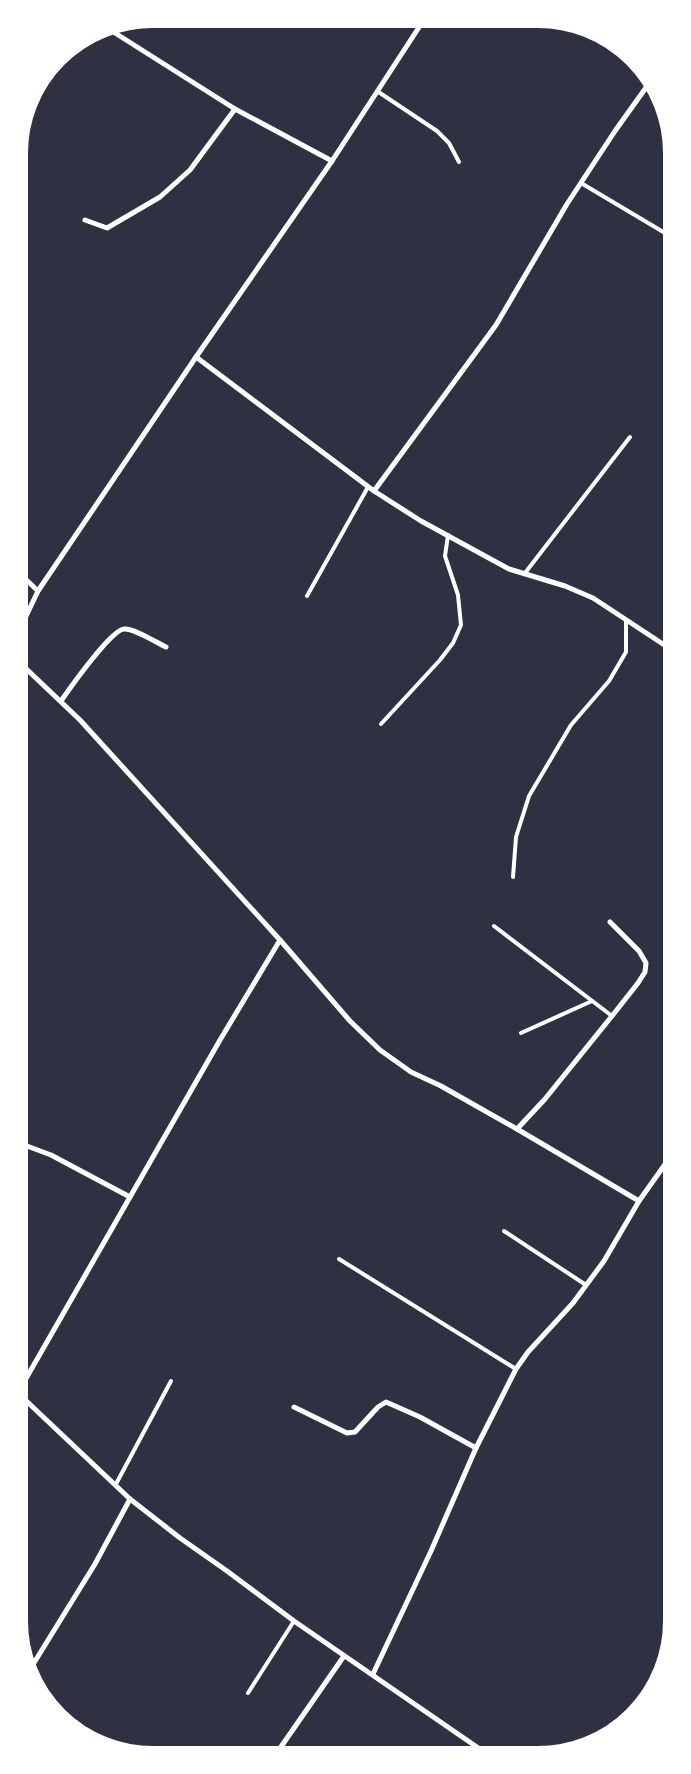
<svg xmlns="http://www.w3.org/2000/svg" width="691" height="1774" viewBox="0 0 691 1774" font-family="'Archivo Narrow',sans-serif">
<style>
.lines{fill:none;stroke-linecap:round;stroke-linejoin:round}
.service{stroke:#fff;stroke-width:4}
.minor{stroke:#fff;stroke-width:5}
.rim{fill:none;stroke:#fff;stroke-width:6}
</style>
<rect width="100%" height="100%" fill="#2d3142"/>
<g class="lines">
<g class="service">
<path d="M377 91 437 131 449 143 459 162"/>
<path d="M581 183 670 236"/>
<path d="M525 573 630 437"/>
<path d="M307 596 368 487"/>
<path d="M381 724 440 660 453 643 461 625 458 595 445 556 448 535"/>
<path d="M513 877 516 837 529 796 571 725 609 681 626 652V620"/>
<path d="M494 926 612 1016"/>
<path d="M521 1033 592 1001"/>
<path d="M504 1231 586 1285"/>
<path d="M339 1259 516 1369"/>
<path d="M116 1484 171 1381"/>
<path d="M248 1693 294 1621"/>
</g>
<g class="minor">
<path d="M104 26 235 109 332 161"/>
<path d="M85 220 107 228 160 197 190 170 235 109"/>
<path d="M196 357 374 491 421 521 509 569 565 586 593 598 672 650"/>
<path d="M374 491 496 325 567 204 615 131 650 82"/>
<path d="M18 572 38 591"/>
<path d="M18 633 38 591 196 357 332 161 425 18"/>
<path d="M18 661 80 720 280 940 350 1021 380 1050 411 1072 441 1086 517 1129 639 1201"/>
<path d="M61 701C70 688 111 630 124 629 134 628 157 643 166 647"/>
<path d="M517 1129 545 1099 612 1016 638 983 645 972 646 963 639 951 610 922"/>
<path d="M19 1143 51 1155 130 1197"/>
<path d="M20 1389 220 1040 280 940"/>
<path d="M20 1395 130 1499 180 1538 227 1571 294 1621 487 1754"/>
<path d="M294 1407 347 1433 355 1432 378 1407 386 1402 420 1417 476 1448"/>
<path d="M29 1671 95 1564 130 1499"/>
<path d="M373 1674 431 1551 476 1448 516 1369 528 1352 573 1303 604 1261 639 1201 673 1153"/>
<path d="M276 1754 344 1656"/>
</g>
</g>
<path d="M0 0H691V1774H0ZM153 25H538A128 128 0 0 1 666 153V1621A128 128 0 0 1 538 1749H153A128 128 0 0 1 25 1621V153A128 128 0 0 1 153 25Z" fill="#fff" fill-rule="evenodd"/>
<path class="rim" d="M153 25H538A128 128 0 0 1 666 153V1621A128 128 0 0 1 538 1749H153A128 128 0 0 1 25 1621V153A128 128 0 0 1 153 25Z"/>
</svg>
